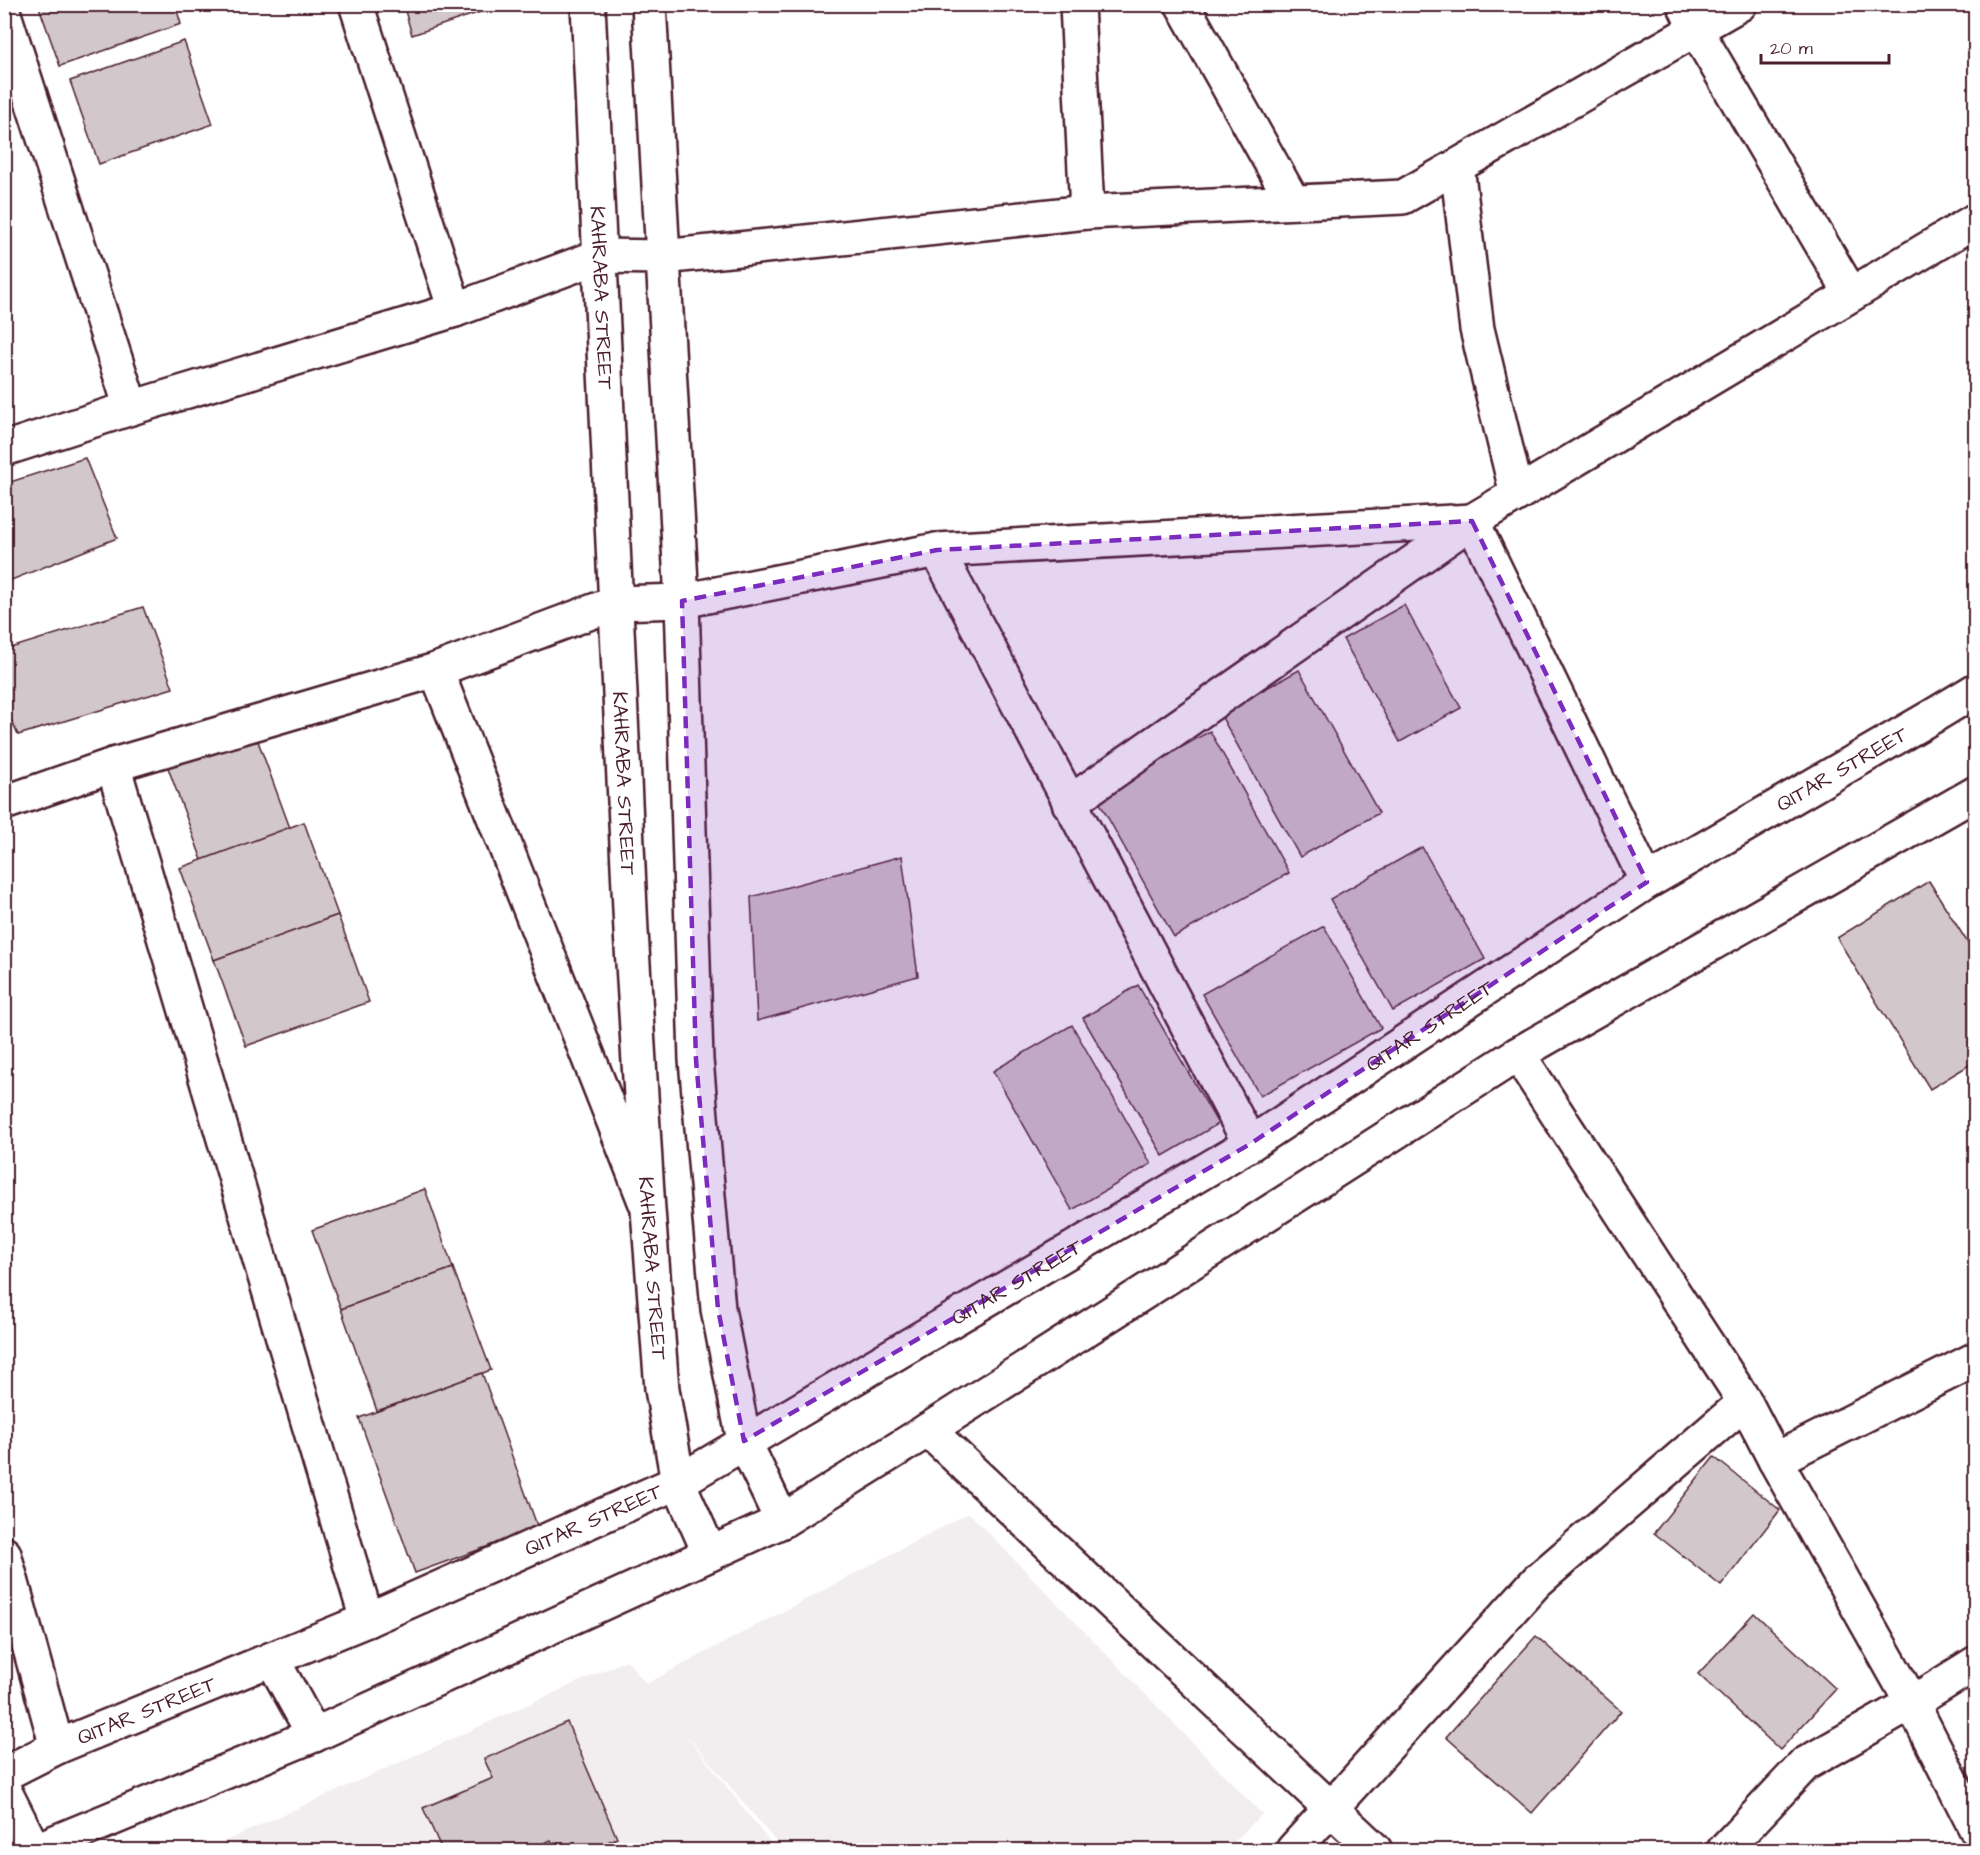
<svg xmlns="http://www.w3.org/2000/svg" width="1980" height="1855" viewBox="0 0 1980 1855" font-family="'Architects Daughter',sans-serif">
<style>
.built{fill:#f2eeef}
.building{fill:#d2c7cb;stroke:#4a1f2b;stroke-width:1.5}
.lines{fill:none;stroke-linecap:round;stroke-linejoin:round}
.minor-casing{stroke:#4a1f2b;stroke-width:38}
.major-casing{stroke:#4a1f2b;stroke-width:38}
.minor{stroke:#fff;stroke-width:33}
.major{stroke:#fff;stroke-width:33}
.marked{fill:#7b2cbf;fill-opacity:0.2;stroke:#7b2cbf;stroke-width:4.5;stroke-dasharray:12 8;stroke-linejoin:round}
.labels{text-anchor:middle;stroke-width:4.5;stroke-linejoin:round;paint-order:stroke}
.street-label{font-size:21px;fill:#4a1f2b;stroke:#fff}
</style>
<rect width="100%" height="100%" fill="#fff"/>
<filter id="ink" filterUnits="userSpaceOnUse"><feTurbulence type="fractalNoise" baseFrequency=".0167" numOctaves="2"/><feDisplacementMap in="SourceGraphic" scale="12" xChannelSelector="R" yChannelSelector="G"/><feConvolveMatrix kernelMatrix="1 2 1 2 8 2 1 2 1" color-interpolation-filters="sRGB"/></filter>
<g filter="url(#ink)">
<path class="built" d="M969 1513 1262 1814 1226 1850H783L681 1728 776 1850H205L627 1660 646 1684Z"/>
<g class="building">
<path d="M38 4H175L181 24 60 66Z"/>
<path d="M403 4H504L412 35Z"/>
<path d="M184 41 213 124 99 164 70 81Z"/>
<path d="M85 458 117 538 4 583V484Z"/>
<path d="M1404 605 1461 708 1400 742 1343 639Z"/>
<path d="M143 607 173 688 18 735 4 705V650Z"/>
<path d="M1299 670 1379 813 1300 857 1220 714Z"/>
<path d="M1210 731 1289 873 1174 937 1096 796Z"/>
<path d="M255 733 290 828 202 860 167 765Z"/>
<path d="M304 822 338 915 214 960 180 868Z"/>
<path d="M1422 847 1485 959 1393 1011 1330 899Z"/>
<path d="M902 856 918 976 757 1021 751 897Z"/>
<path d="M1929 881 1976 956V1061L1930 1089 1837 938Z"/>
<path d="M338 915 369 1002 246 1046 214 960Z"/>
<path d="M1324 926 1381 1028 1260 1096 1202 994Z"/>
<path d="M1138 985 1218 1124 1163 1156 1083 1018Z"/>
<path d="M1072 1025 1151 1164 1072 1210 993 1071Z"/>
<path d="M425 1189 453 1268 341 1309 312 1230Z"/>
<path d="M453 1268 491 1370 377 1411 341 1309Z"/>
<path d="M482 1373 538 1528 415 1573 359 1418Z"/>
<path d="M1714 1457 1780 1510 1721 1586 1654 1533Z"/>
<path d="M1754 1613 1836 1689 1780 1750 1698 1674Z"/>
<path d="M1536 1636 1621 1711 1532 1813 1446 1737Z"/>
<path d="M567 1722 617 1838 589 1850H556L551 1840 528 1850H442L423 1808 493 1778 484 1759Z"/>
</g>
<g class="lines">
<defs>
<g id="minor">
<path d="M356 4 455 310"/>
<path d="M1077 4 1087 212"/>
<path d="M1182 4 1293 202"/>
<path d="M1684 4 1696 30 1851 294"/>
<path d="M4 14 131 408"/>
<path d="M1457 166 1477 329 1517 494"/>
<path d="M4 449 131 408 455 310 600 256 663 257 1087 212 1403 197 1740 4"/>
<path d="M937 550 1250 1144"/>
<path d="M436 670 645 1201"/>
<path d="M113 765 367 1620"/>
<path d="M4 803 113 765 436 670 615 603 682 601 937 550 1472 521 1647 882"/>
<path d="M1069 803 1472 521 1976 220"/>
<path d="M1518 1054 1745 1402 1775 1460 1912 1703 1976 1829"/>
<path d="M928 1430 1375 1850"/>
<path d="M1775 1460 1976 1359"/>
<path d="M4 1554 57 1747"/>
<path d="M1293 1850 1537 1581 1745 1402"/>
<path d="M1724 1850 1805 1764 1912 1703 1976 1663"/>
</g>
<g id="major">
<path id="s1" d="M588 4 631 931 648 1210 662 1389 678 1482 710 1554"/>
<path d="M649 4 682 601 696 1060 718 1309 744 1441 782 1521"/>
<path d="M272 1659 314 1735"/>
<path id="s2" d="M4 1774 57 1747 367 1620 678 1482 1250 1144 1647 882 1933 716 1976 690"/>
<path d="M4 1790 34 1850"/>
<path d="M36 1850 314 1735 782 1521 928 1430 1518 1054 1976 793"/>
</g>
</defs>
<use href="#minor" class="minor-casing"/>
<use href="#major" class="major-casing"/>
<use href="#minor" class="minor"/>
<use href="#major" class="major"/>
</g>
</g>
<path class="marked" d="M1472 521 1647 882 1250 1144 744 1441 718 1309 696 1060 682 601 937 550Z"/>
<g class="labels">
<g class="street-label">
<text dy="7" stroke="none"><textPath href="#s1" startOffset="294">KAHRABA STREET</textPath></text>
<text dy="7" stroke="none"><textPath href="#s2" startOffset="2100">QITAR STREET</textPath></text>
<text dy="7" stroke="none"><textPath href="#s1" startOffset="780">KAHRABA STREET</textPath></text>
<text dy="7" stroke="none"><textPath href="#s2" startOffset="1614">QITAR STREET</textPath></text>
<text dy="7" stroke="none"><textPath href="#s1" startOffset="1266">KAHRABA STREET</textPath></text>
<text dy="7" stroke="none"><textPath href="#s2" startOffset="1128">QITAR STREET</textPath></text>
<text dy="7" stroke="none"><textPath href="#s2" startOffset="642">QITAR STREET</textPath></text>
<text dy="7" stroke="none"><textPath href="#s2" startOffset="156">QITAR STREET</textPath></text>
</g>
</g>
<rect width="1980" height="1855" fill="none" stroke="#fff" stroke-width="24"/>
<rect x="12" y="12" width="1956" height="1831" fill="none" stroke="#4a1f2b" stroke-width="2" filter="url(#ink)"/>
<path d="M1761 54v9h128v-9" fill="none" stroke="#4a1f2b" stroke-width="3"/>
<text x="1770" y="54" font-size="18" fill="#4a1f2b" stroke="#ffffff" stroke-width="4.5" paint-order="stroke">20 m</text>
</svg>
